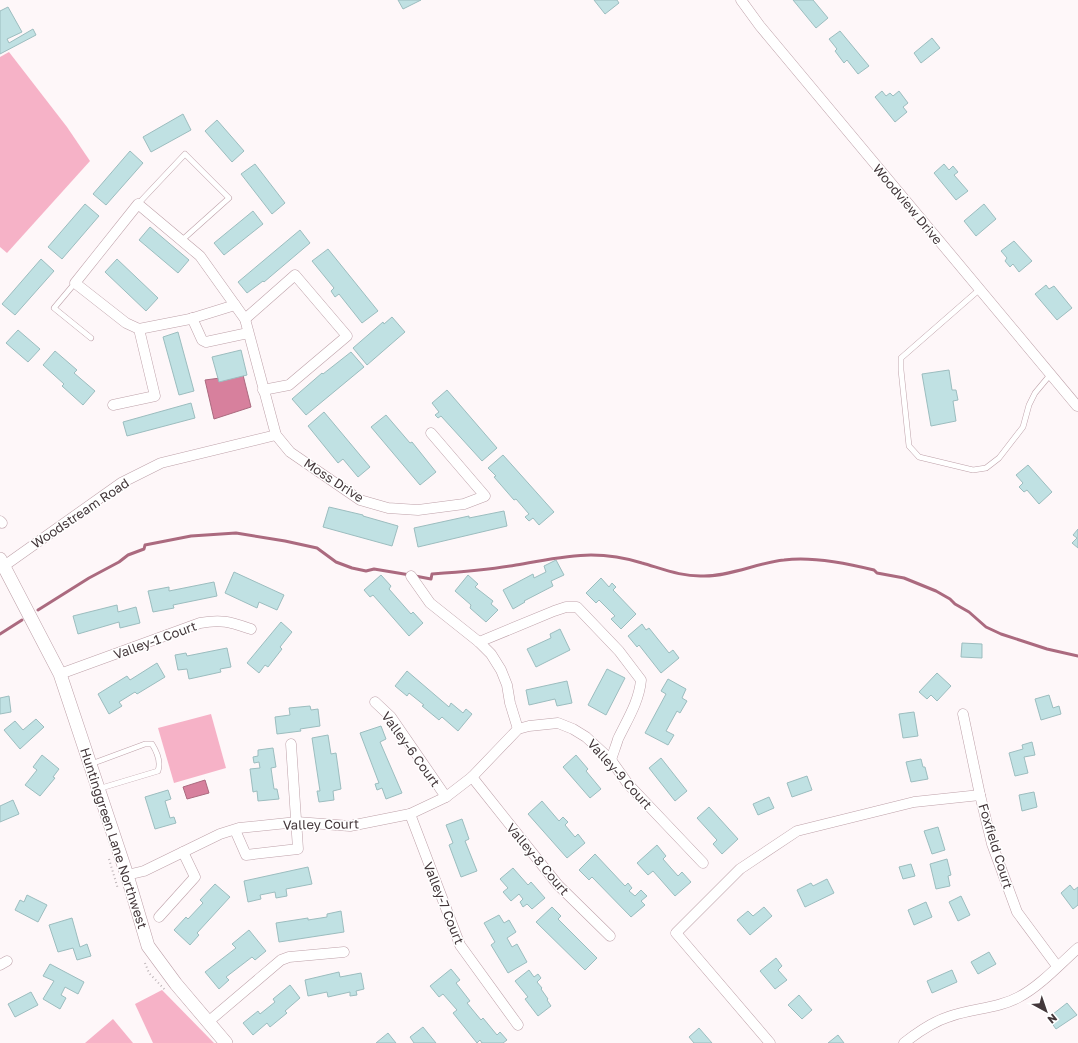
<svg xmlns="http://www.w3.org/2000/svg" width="1078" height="1043" viewBox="0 0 1078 1043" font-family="'Golos Text',sans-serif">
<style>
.green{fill:#f6b2c7}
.water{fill:#d7809d;stroke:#ab6a7f}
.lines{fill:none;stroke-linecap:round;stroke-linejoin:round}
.stream{stroke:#ab6a7f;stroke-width:3}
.building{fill:#c0e1e3;stroke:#9cbdbf}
.service-casing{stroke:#bea1a9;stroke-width:6}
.minor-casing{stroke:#bea1a9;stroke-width:11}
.tertiary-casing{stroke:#bea1a9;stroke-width:14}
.path{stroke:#bdb4b7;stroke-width:2;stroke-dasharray:1 3;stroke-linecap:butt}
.service{stroke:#fff;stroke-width:5}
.minor{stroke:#fff;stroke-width:10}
.tertiary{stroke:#fff;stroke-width:13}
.labels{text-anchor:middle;stroke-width:3;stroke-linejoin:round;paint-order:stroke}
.street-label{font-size:13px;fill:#43373a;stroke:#fff}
</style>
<rect width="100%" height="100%" fill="#fef7f9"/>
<g class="green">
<path d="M9 52 67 127 90 161 7 253 0 247V57Z"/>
<path d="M211 714 226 768 174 783 158 728Z"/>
<path d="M162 990 214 1043H153L135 1004Z"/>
<path d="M113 1019 133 1043H85Z"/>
</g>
<g class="water">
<path d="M243 375 251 407 214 419 205 380Z"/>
<path d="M205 780 209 793 187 799 183 787Z"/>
</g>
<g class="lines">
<g class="stream">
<path d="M415 576 431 579 432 574C460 572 488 570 516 565 541 561 566 555 591 555 608 555 626 558 642 563 663 569 682 577 704 576 731 576 757 563 784 560 812 556 846 563 874 570L877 573 904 578 936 591 950 599 955 604 969 612 986 627 1001 634 1047 649 1078 656"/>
<path d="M38 610 89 578 119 562 128 555 144 549 145 545 191 536 236 533 285 541 317 548 336 562 352 568 366 571 374 569 410 575"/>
<path d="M0 634 22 620"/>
</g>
</g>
<g class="building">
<path d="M398 0H421L403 9Z"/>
<path d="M594 0H617L619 3 605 14Z"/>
<path d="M793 0H813L828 18 816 28Z"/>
<path d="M8 7 22 32 7 39 9 43 33 29 36 35 0 54V11Z"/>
<path d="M840 31 869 66 858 74 847 60 844 63 835 51 837 49 829 39Z"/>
<path d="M932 38 940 48 921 63 914 53Z"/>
<path d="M882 91 886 96 890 93 893 96 899 91 908 103 903 107 907 112 895 122 875 97Z"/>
<path d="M183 114 191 130 151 152 143 137Z"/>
<path d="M217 120 244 151 232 162 205 131Z"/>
<path d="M130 151 143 163 106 205 93 194Z"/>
<path d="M255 164 285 203 272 214 241 174Z"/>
<path d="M944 164 949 170 953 166 958 172 954 175 968 191 956 200 934 173Z"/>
<path d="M85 204 99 216 62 259 48 247Z"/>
<path d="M984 204 996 219 976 236 964 221Z"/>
<path d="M253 211 263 224 224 255 214 243Z"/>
<path d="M150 227 189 260 178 273 139 240Z"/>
<path d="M300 230 310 243 264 282 263 281 247 293 238 282Z"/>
<path d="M1014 241 1032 261 1019 272 1013 264 1010 267 1005 261 1007 258 1001 251Z"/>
<path d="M328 249 378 311 362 323 339 294 335 297 331 291 334 288 312 261Z"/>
<path d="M41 259 54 271 15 315 2 304Z"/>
<path d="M117 259 158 298 146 311 105 272Z"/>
<path d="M1046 285 1049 289 1054 286 1072 308 1057 320 1035 294Z"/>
<path d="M392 317 405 332 367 365 353 348 383 322 384 324Z"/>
<path d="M18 330 40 349 28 362 6 343Z"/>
<path d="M178 332 194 391 179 395 163 337Z"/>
<path d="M241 350 247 375 219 382 212 357Z"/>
<path d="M55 351 77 370 74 373 95 391 83 405 62 386 64 384 43 365Z"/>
<path d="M351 352 364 367 306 415 292 399 322 373 323 374Z"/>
<path d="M949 370 952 390H956L958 400 953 401 956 421 931 426 922 374Z"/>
<path d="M447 390 497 448 482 461 441 416 438 418 435 415 439 412 432 403Z"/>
<path d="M191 403 195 418 127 436 123 422Z"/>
<path d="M324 412 370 467 358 477 343 459 338 463 308 426Z"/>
<path d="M386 415 410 443 412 442 436 472 420 485 371 427Z"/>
<path d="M503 455 554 512 539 525 533 518 529 521 525 517 529 514 516 499 514 500 494 477 496 476 488 468Z"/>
<path d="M1028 465 1052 492 1039 504 1027 490 1024 492 1019 487 1023 483 1016 475Z"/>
<path d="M329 507 363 515V516L398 526 392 546 323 527Z"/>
<path d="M504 511 507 526 418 547 414 528 469 516V518Z"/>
<path d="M1078 529V548L1072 543 1077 538 1073 535Z"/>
<path d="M556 560 564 575 551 581 553 586 524 601 525 602 513 609 503 590 533 574 534 578 546 572 544 566Z"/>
<path d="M234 572 284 595 277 610 259 602 257 608 225 593Z"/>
<path d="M381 575 391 586 389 589 411 614 413 612 423 623 409 636 373 595 370 597 364 590Z"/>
<path d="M468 575 478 584 475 587 493 601 491 604 498 610 486 622 470 608 471 605 455 591Z"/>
<path d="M601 578 609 587 612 583 616 587 613 590 636 614 621 629 611 619 615 616 599 600 596 603 586 593Z"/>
<path d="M214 582 217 596 173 605 174 608 153 612 148 591 169 587V591Z"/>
<path d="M117 605 118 612 136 607 140 623 120 628 119 622 78 634 73 616Z"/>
<path d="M281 622 292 632 280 647 282 649 268 667 265 665 259 673 247 663Z"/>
<path d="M642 624 646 630 649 628 669 653 673 650 679 658 661 673 639 645 637 647 628 636Z"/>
<path d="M560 629 570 650 536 667 527 649 551 638 550 634Z"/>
<path d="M962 643 982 644V658L961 657Z"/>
<path d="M227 648 231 667 220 669 221 672 189 679 187 669 178 670 175 655 186 653 187 656Z"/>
<path d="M157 663 165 677 137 694 135 692 119 702 122 706 109 714 98 694 127 676 130 680Z"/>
<path d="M607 669 625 678 606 715 588 705Z"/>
<path d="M407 671 449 707 451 703 463 713 466 709 472 714 458 731 442 717 439 720 422 706 424 705 409 693 407 696 395 686Z"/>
<path d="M937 673 951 686 937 701 931 695 927 699 919 692Z"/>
<path d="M668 679 686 689 682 698 687 701 680 713 677 711 666 731 674 735 668 745 645 733 666 694 661 691Z"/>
<path d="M567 681 572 703 557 706 555 699 529 705 526 690Z"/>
<path d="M1049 695 1053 708 1059 706 1061 714 1041 720 1035 699Z"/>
<path d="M9 696 11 712 0 714V698Z"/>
<path d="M310 706 311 710 318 709 320 726 300 729 301 731 277 734 275 717 290 715 289 708Z"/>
<path d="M914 712 918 736 903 738 899 714Z"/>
<path d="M36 719 44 727 20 749 4 730 15 721 23 730Z"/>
<path d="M381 726 386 739 380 742 402 793 386 799 382 788 377 790 375 784 379 783 360 733Z"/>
<path d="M328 735 331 754 336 753 341 789 333 791 334 800 319 802 317 791H320L312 738Z"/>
<path d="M1032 742 1035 755 1024 757 1028 773 1015 776 1009 753 1023 749 1022 745Z"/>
<path d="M273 748 276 767 271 768 274 789H277L279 799 258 801 257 791 253 792 250 769 260 768 259 762 254 763 253 757 258 756V750Z"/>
<path d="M42 755 59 769 53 777 55 778 40 796 25 785 37 770 33 767Z"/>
<path d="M576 755 588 769 586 771 601 789 590 798 563 767Z"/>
<path d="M661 758 687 791 675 801 649 768Z"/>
<path d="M921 759 923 767H925L928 779 911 782 906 762Z"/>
<path d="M807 776 812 790 792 797 787 783Z"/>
<path d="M168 790 171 799 165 801 170 818 174 817 176 823 155 829 145 797Z"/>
<path d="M1034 792 1037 807 1022 811 1019 795Z"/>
<path d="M769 797 774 808 758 815 753 804Z"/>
<path d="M13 800 19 814 0 822V806Z"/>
<path d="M542 801 559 821 563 817 568 822 565 825 575 837 578 834 585 843 567 858 528 814Z"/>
<path d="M709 807 738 839 722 854 713 844 717 840 697 818Z"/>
<path d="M462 819 469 839 465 841 477 871 461 877 449 845 453 843 446 825Z"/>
<path d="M938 827 945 850 932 854 924 831Z"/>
<path d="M657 845 666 856 663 859 678 876 682 872 691 882 675 896 653 871 648 875 637 863Z"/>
<path d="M595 854 625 886 628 883 632 888 629 891 635 896 641 890 647 896 641 901 645 905 631 917 592 877 589 880 579 870Z"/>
<path d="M947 859 951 875 948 876 950 886 936 889 930 864Z"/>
<path d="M911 864 915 876 903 879 899 867Z"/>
<path d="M308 867 312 884 286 889 287 896 276 898 275 892 260 895 261 899 248 902 244 881Z"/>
<path d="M513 868 528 885 531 882 545 898 532 909 527 904 523 907 520 902 523 899 519 894 511 901 503 892 508 888 500 879Z"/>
<path d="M827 879 834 893 805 907 797 890 811 883 813 886Z"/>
<path d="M215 884 230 897 197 933 199 935 190 945 174 930 186 917 188 919 203 903 200 900Z"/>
<path d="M1070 885 1074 890 1078 887V905L1073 909 1061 893Z"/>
<path d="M27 895 47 905 38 922 15 910 20 900 24 902Z"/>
<path d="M961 896 970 915 958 921 949 902Z"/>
<path d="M926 902 932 917 914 925 908 910Z"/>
<path d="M552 907 561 916 558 919 597 958 585 970 536 922Z"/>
<path d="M764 907 772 916 750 935 737 920 748 911 753 916Z"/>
<path d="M341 911 344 932 279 942 276 923 308 918V920L327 917V914Z"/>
<path d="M499 915 504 923 509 920 516 932 507 938 512 947 517 944 527 962 508 973 491 945 495 942 484 923Z"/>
<path d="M72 918 80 947 87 944 91 956 77 960 73 948 58 952 49 925Z"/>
<path d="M249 930 266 951 255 960 252 957 226 977 229 980 219 989 205 972 236 948 232 944Z"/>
<path d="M989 952 996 964 978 974 971 962Z"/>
<path d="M776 958 782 966 778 970 787 980 775 989 760 971Z"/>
<path d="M50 964 84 982 78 994 65 987 61 995 66 998 60 1009 43 999 54 981 43 976Z"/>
<path d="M451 969 460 980 456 983 470 1001 467 1003 481 1020 483 1018 497 1035 500 1032 507 1040 503 1043H482L480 1040 477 1043 453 1013 457 1010 443 994 439 997 430 986Z"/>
<path d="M529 970 534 977 538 974 541 978 537 982 542 988 541 989 548 999 547 1000 551 1006 538 1016 525 999 528 997 515 981Z"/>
<path d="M952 970 957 982 932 993 927 981Z"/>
<path d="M339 972 340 977 361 973 364 989 356 991 357 995 350 996V992L328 997 327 992 308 996 305 980Z"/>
<path d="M290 985 300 998 285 1011 287 1013 270 1027 267 1023 253 1035 243 1023 258 1011 260 1014 275 1002 273 999Z"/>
<path d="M31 992 38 1005 15 1017 8 1004Z"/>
<path d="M799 995 812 1010 802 1019 788 1005Z"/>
<path d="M1067 1003 1077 1015 1056 1029 1048 1018Z"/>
<path d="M423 1027 436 1043H414L410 1037Z"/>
<path d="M699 1028 712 1043H694L689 1037Z"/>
<path d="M388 1033 396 1043H376Z"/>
<path d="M838 1035 844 1043H828Z"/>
</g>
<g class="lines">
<defs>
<g id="service">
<path d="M138 204 185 154 229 198 181 241"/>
<path d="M75 283 54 308 91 338"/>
<path d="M980 289 901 358V370L909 446 919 457 973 470 986 468 999 458 1023 427 1029 405 1035 393 1050 375"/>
<path d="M91 764 145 744H152C157 752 161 762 158 771L98 789"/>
</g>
<g id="minor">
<path d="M741 0 760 26 1077 406H1078"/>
<path d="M192 318 202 340 206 342 248 333"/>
<path d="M245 319 295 275 347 336 289 385 263 390"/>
<path d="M139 329 190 319 235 305"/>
<path d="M113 405 155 396 139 329 126 323 75 283 138 204 200 256 245 319 276 435 290 452 360 500 388 508 418 510 464 504 485 496 431 433"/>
<path d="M0 521 2 523"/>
<path d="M4 566 121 483 161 463 276 435"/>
<path d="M411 576 430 603 479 642 491 654 501 670 507 685 510 703 518 729"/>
<path d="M479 642 554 611 566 607H577L619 651 641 680C639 702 627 720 618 739 616 746 613 753 611 760"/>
<path d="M60 674 200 623C222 619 230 622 251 629"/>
<path d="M375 702 391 717 446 797"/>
<path d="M963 714 980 795 992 844 1017 912 1057 966"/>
<path d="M472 777 558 885 610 936"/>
<path d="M410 814 460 945 518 1025"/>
<path d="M235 830 246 855 298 849 291 744"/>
<path d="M127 875 144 871 220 834 239 828 297 822 350 826 410 814 446 797 472 777 518 729 529 726 558 723 573 729 586 737 611 760 628 784 703 863"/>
<path d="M159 917 195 877 183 852"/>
<path d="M0 965 7 961"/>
<path d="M208 1022 281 960 289 957 344 952"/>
<path d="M770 1043 676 933 740 869 797 831 914 802 980 795"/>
<path d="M904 1043C918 1032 932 1022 948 1017 972 1008 997 1009 1019 997 1040 986 1060 964 1078 948"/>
</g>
<path id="tertiary" d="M0 559 60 674 127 875 148 946 176 984 226 1043"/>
</defs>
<use href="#service" class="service-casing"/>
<use href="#minor" class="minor-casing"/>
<use href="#tertiary" class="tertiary-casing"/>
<g class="path">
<path d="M109 859 118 889"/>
<path d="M145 963 149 973 166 991"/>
</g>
<use href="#service" class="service"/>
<use href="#minor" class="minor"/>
<use href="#tertiary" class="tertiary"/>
</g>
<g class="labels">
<g class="street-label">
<text transform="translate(908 204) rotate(50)" y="5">Woodview Drive</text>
<text transform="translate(334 480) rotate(33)" y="5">Moss Drive</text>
<text transform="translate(80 513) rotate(-34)" y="5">Woodstream Road</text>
<text transform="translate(155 640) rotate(-20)" y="5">Valley-1 Court</text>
<text transform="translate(411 749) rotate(54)" y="5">Valley-6 Court</text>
<text transform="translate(620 774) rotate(48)" y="5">Valley-9 Court</text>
<text transform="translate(321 824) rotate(-1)" y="5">Valley Court</text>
<text transform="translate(114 838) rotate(72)" y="5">Huntinggreen Lane Northwest</text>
<text transform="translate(996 846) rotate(73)" y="5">Foxfield Court</text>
<text transform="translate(538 859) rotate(50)" y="5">Valley-8 Court</text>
<text transform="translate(444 903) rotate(68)" y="5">Valley-7 Court</text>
</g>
</g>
<g transform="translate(1046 1011) rotate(140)" stroke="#ffffff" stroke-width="3" paint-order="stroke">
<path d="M0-3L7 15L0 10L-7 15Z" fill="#43373a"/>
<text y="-6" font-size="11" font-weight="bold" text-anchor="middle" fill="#43373a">N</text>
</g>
</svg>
